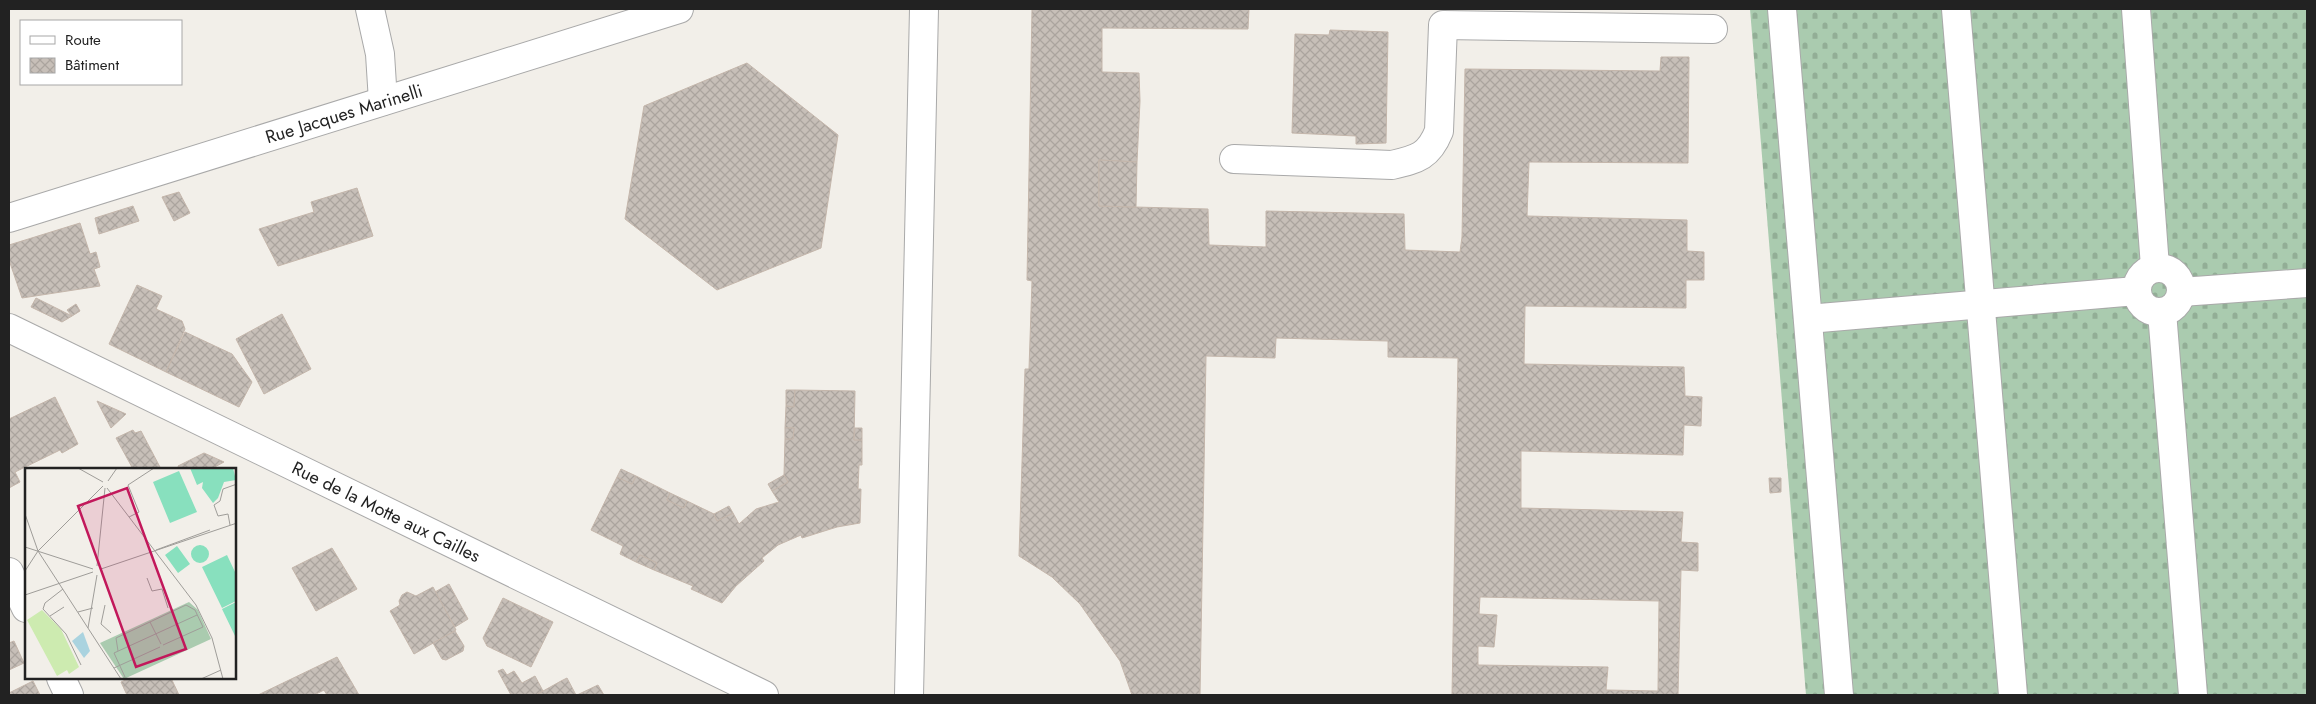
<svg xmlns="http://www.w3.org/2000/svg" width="2316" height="704" viewBox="0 0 2316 704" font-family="Jost,sans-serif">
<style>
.cemetery{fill:url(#cemetery-stones)}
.building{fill:url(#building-cross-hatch);stroke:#c4b6ab;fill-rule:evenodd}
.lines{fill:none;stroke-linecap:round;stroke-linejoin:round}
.minor-casing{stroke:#a9a9a9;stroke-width:30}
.minor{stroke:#fff;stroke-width:28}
.labels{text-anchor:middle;stroke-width:4;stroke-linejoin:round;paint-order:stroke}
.street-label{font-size:18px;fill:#222;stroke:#fff}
.inset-road{fill:none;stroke:#9f9d99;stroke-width:1}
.view{fill:#c2185b;fill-opacity:0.15;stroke:#c2185b;stroke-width:2.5}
.inset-edge{fill:none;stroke:#222;stroke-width:2.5}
</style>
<defs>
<pattern id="cemetery-stones" width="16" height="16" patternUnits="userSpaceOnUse" patternTransform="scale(1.25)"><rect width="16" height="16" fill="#aacbaf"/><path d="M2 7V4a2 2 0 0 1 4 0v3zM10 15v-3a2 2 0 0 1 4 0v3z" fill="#92ae96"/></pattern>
<pattern id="building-cross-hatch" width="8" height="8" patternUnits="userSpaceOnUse" patternTransform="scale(1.25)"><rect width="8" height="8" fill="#c7bfb8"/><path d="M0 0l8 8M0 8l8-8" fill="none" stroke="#aba49e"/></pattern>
</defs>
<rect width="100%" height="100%" fill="#f2efe9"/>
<path class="cemetery" d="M1750 9H2307V695H1806Z"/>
<g class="building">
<path d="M1032 9H1249L1248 29 1102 28V72L1139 73 1140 101 1137 162 1099 160V206L1208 209 1209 245 1266 247V211L1404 214 1405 250 1460 252 1462 237 1465 69 1660 71 1661 57H1689L1688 163 1529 162 1527 216 1687 220V251L1704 252V280H1686V308L1525 306 1524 364 1684 367 1685 396 1702 397 1701 426 1684 425 1683 455 1521 451V508L1683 512 1681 542 1698 543V571L1681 570 1678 695H1452L1458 358 1388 357V341L1276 338 1275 358 1206 356 1200 695H1132L1120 661 1080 604 1052 577 1019 556 1025 369H1029L1032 281 1027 280ZM1480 597 1659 601 1658 691 1606 690 1608 667 1478 665V646L1494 647 1497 615 1479 614Z"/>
<path d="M1330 30 1388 32 1386 143 1356 144V136L1292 133 1295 34 1329 35Z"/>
<path d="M747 63 838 135 821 248 717 290 625 219 644 106Z"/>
<path d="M1099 160 1137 162 1136 207 1099 206Z"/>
<path d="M357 188 373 236 278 266 259 229 314 212 311 202Z"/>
<path d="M179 192 190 213 174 221 162 197Z"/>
<path d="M133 206 139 221 99 234 95 218Z"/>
<path d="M80 223 90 254 96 252 100 267 94 269 100 286 22 298 9 260V245Z"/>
<path d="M137 285 162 296 156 309 182 321 185 329 166 372 109 344Z"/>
<path d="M36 298 72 316 62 322 31 307Z"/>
<path d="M76 304 80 311 72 316 67 310Z"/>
<path d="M282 314 311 369 264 394 236 339Z"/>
<path d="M185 332 232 354 252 382 239 407 166 372Z"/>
<path d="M786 390H795L794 407 786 406Z"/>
<path d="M795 390 855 391 854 440H862V465H859L858 489H861L860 523 837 527 802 538 801 535 778 545 762 558 764 561 736 586 722 603 691 589 693 586 654 570 657 563 640 555 636 562 620 554 623 546 591 530 617 477 632 484 636 476 670 493 667 500 684 508 687 501 714 514 717 521 733 513 739 524 756 509 779 502 772 491 788 482 784 475 785 439H793L794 428H785L786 406 794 407Z"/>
<path d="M55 397 78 444 62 453 60 450 15 472 20 482 9 488V419Z"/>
<path d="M97 401 126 414 111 428Z"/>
<path d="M785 428H794L793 439H785Z"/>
<path d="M855 428H862V440H854Z"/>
<path d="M133 430 135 433 141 431 161 469H133L116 438Z"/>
<path d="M204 453 224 462 211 469H179L178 466Z"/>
<path d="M621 469 636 476 632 484 617 477Z"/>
<path d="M784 475 788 482 772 491 768 484Z"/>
<path d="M1769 478H1781V492L1770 493Z"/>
<path d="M670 493 687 501 684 508 667 500Z"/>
<path d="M729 506 733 513 717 521 714 514Z"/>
<path d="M332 548 357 589 316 611 292 568Z"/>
<path d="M640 555 657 563 654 570 636 562Z"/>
<path d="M449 584 468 619 455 627 435 592Z"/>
<path d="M433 587 456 630 414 654 390 611 400 605 399 601 402 595 407 592 416 596Z"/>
<path d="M503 598 553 622 531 667 487 646 483 638Z"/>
<path d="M455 631 464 646 463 651 446 660 442 659 433 643Z"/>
<path d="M14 641 24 663 9 670V643Z"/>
<path d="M337 657 359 695H327L324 690 314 695H258Z"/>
<path d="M503 669 507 675 514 671 522 683 535 676 543 691 536 695H511L498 671Z"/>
<path d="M130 678H171L179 695H127L121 682Z"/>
<path d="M567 678 576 695H536L561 681Z"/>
<path d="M33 681 40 695H9V693Z"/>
<path d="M598 685 604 695H577Z"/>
</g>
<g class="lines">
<defs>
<g id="minor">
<path d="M370 9 380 54 383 101"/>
<path d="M1782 9 1839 695"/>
<path d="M1956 9 2013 695"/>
<path d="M2136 9 2155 267"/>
<path d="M1234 159 1392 165C1418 159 1429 156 1439 131L1443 25 1713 29"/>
<path d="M9 218 679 9"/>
<circle cx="2159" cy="290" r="22"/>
<path d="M2181 292 2307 283"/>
<path d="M2162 312 2193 695"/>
<path d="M1808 319 2136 291"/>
<path d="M9 328 764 695"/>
<path d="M9 572 26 608"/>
<path d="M61 678 69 695"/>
<path d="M909 695 924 9"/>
</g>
</defs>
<use href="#minor" class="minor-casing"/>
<use href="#minor" class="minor"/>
</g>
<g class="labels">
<g class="street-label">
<text transform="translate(344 114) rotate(-17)" y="6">Rue Jacques Marinelli</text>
<text transform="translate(386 512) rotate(26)" y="6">Rue de la Motte aux Cailles</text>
</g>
</g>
<g transform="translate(25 468)">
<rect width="211" height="211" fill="#f2efe9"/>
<path d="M164 134 173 142 186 171 99 211 75 175Z" fill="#aacbaf"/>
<path d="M17 142 36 161 54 199 44 206 42 202 32 208 2 152Z" fill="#cdebb0"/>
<path d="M165 0H208L211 12 199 14 193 30 188 35 177 20 178 14 172 17ZM154 3 172 44 145 55 128 14ZM166 86a9 9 0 1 1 18 0a9 9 0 1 1-18 0ZM152 78 165 96 153 105 140 87ZM202 87 211 106V133L197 140 177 99ZM211 134V170L197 141Z" fill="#88e0be"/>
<path d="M58 164 65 183 59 190 47 173Z" fill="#aad3df"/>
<path class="inset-road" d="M53 0 78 14M83 13 92 0M82 20 171 137 187 170 198 211M0 46 13 83 96 211M104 49 114 44 103 17 129 0M205 57 203 46 193 48 189 37 195 33 198 21 212 16M0 79 68 101M131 82 185 62M72 98 80 20M76 101 212 55M0 103 13 83 78 18M122 110 127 123 137 121 143 140M38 121 20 135 18 141 41 166 56 197M0 127 68 104M80 137 76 156 86 165M53 144 68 140M25 148 39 139M125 154 136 176M63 160 72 107M138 177 178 159M93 183 91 170 161 137 170 142 178 159M89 200 135 179M100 209 89 185 172 147M176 211 196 202"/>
<path class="view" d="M102 20 161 181 111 199 53 38Z"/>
<rect width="211" height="211" class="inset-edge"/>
</g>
<rect width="2316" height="704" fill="none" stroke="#222222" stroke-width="20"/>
<rect x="20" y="20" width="162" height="65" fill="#ffffff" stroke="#a7a7a7"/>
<rect x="30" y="36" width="25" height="8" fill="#ffffff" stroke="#a7a7a7"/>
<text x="65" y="45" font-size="15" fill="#222222">Route</text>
<rect x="30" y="58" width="25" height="15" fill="url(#building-cross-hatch)" stroke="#a7a7a7"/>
<text x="65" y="70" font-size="15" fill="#222222">Bâtiment</text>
</svg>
